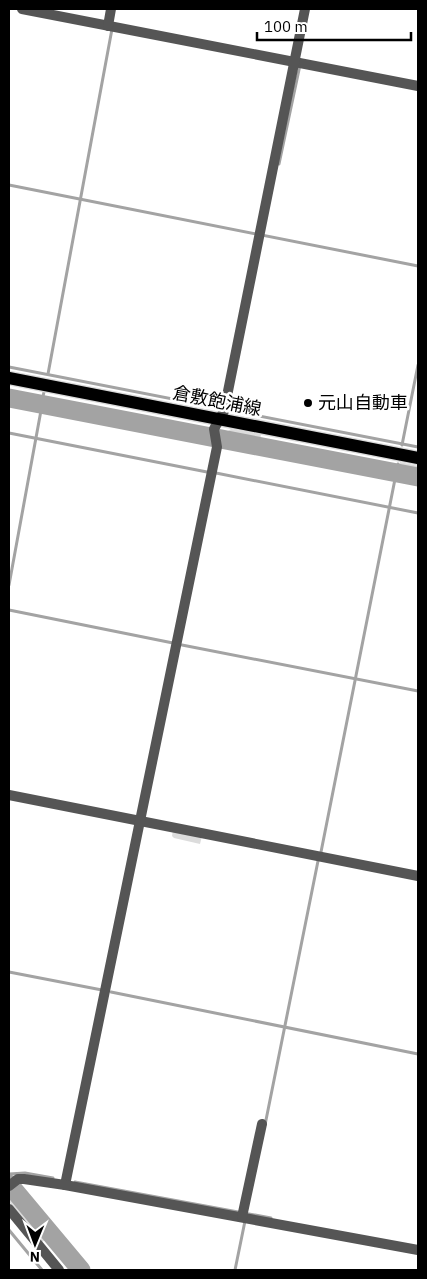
<svg xmlns="http://www.w3.org/2000/svg" width="427" height="1279" viewBox="0 0 427 1279" font-family="'IBM Plex Sans','Noto Sans JP',sans-serif">
<style>
.green{fill:#dcdcdc}
.lines{fill:none;stroke-linecap:round;stroke-linejoin:round}
.stream{stroke:#a3a3a3;stroke-width:3}
.river{stroke:#a3a3a3;stroke-width:19}
.primary-casing{stroke:#dbdbdb;stroke-width:15}
.minor{stroke:#555;stroke-width:10}
.tertiary{stroke:#555;stroke-width:10}
.primary{stroke:#000;stroke-width:12}
.poi-dot{fill:#000;stroke:#fff;stroke-width:2}
.labels{text-anchor:middle;stroke-width:5;stroke-linejoin:round;paint-order:stroke}
.street-label{font-size:18px;fill:#000;stroke:#fff}
.poi-label{font-size:18px;fill:#000;stroke:#fff;text-anchor:start}
</style>
<rect width="100%" height="100%" fill="#fff"/>
<g class="green">
<path d="M231 429 261 434 260 443 237 439 223 434Z"/>
<path d="M400 462 418 466V473L398 470Z"/>
<path d="M173 830 202 836 200 844 174 838 172 836Z"/>
<path d="M11 1192 49 1237 42 1242 9 1202Z"/>
</g>
<g class="lines">
<g class="stream">
<path d="M279 164 300 65"/>
<path d="M9 185 418 266"/>
<path d="M9 367 418 447"/>
<path d="M48 374 112 29"/>
<path d="M41 405 44 392"/>
<path d="M9 433 207 472"/>
<path d="M402 445 418 365"/>
<path d="M216 473 418 513"/>
<path d="M9 585 42 405"/>
<path d="M9 610 173 643"/>
<path d="M182 645 418 691"/>
<path d="M321 852 398 464"/>
<path d="M9 972 102 990"/>
<path d="M111 992 418 1054"/>
<path d="M265 1125 318 861"/>
<path d="M9 1174 25 1173 53 1178"/>
<path d="M75 1182 271 1218"/>
<path d="M9 1230 42 1270"/>
<path d="M235 1270 245 1221"/>
</g>
<g class="river">
<path d="M9 398 418 477"/>
<path d="M9 1184 81 1270"/>
</g>
<defs>
<path id="primary" d="M9 378 418 458"/>
</defs>
<use href="#primary" class="primary-casing"/>
<g class="minor">
<path d="M22 9 418 86"/>
<path d="M108 26 111 9"/>
<path d="M9 795 418 876"/>
<path d="M65 1185 217 447 214 429 224 411 305 9"/>
<path d="M9 1186 18 1179H24L65 1185 418 1250"/>
<path d="M242 1217 262 1124"/>
</g>
<path class="tertiary" d="M9 1209 59 1270"/>
<use href="#primary" class="primary"/>
</g>
<circle class="poi-dot" cx="308" cy="403" r="5"/>
<g class="labels">
<g class="street-label">
<text transform="translate(217 401) rotate(11)" y="6">倉敷飽浦線</text>
</g>
<g class="poi-label">
<text x="318" y="409">元山自動車</text>
</g>
</g>
<rect width="427" height="1279" fill="none" stroke="#000000" stroke-width="20"/>
<g transform="translate(35 1244) rotate(181)" stroke="#ffffff" stroke-width="4" paint-order="stroke">
<path d="M0-4L9 19L0 12L-9 19Z" fill="#000000"/>
<text y="-8" font-size="14" font-weight="bold" text-anchor="middle" fill="#000000">N</text>
</g>
<path d="M257 32v8h154v-8" fill="none" stroke="#000000" stroke-width="2.5"/>
<text x="264" y="32" font-size="15" fill="#000000" stroke="#ffffff" stroke-width="4" paint-order="stroke">100 m</text>
</svg>
